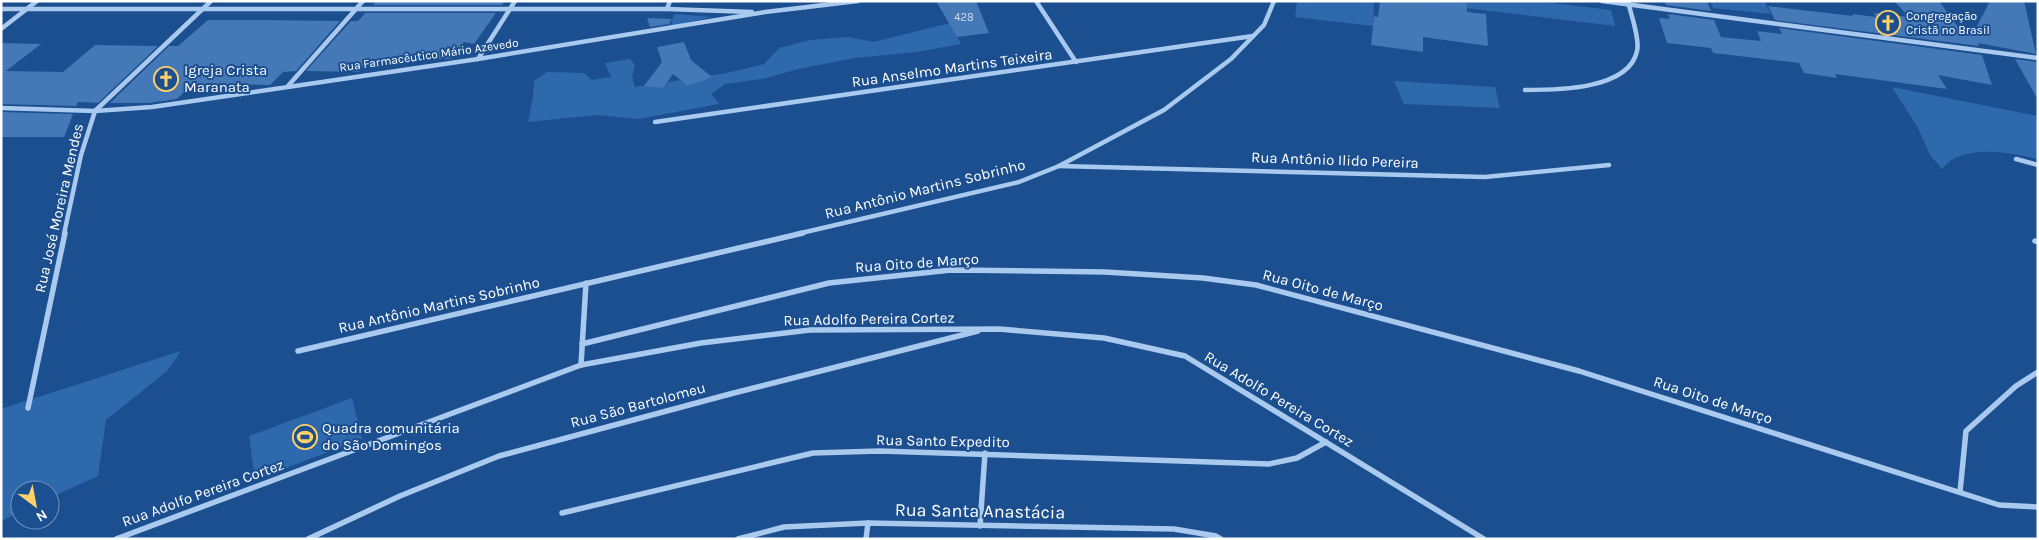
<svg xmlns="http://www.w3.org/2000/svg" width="2039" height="540" viewBox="0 0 2039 540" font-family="Karla,sans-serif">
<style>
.green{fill:#2e69ad}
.building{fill:#4478b7}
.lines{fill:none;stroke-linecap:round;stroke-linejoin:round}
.minor-far1{stroke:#a9c9ee;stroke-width:4.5}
.minor{stroke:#a9c9ee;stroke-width:5.5}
.labels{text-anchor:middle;stroke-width:4;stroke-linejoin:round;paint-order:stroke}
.far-number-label{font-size:11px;fill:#d0dded}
.far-poi-label{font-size:12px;fill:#fff;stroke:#1b4f8f;text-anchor:start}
.far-street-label{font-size:12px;fill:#fff;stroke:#1b4f8f}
.street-label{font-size:15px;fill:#fff;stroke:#1b4f8f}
.poi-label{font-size:15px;fill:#fff;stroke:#1b4f8f;text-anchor:start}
.near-street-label{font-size:18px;fill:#fff;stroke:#1b4f8f}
</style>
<rect width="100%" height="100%" fill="#1b4f8f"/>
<g class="green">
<path d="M1297 1H1374L1373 26 1295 17Z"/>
<path d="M1408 1H1535L1611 10 1615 26Z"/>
<path d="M1710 1H1764L1771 14 1713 8Z"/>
<path d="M674 14 712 17 671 26Z"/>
<path d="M950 23 961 44 917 52 855 58 798 69 767 78 725 84 711 94 719 104 638 119 597 115 528 122 533 97 534 81 547 72 584 73 592 80 611 77 605 63 630 59 635 65 632 77 635 87 727 73 764 64 779 48 810 40 849 37 873 42Z"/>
<path d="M1394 81 1495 87 1500 108 1404 104Z"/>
<path d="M1892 87 2038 116V159C2012 153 1978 146 1953 159 1949 161 1945 166 1942 169L1930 155 1918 128Z"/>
<path d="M181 351 167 371 106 420 98 476 50 498V490H20V512L1 521V409Z"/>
<path d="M352 398 362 439 255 480 249 436Z"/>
</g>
<g class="building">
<path d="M376 1H505L502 5H373Z"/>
<path d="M936 1H976L989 33 957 37Z"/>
<path d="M1380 1 1467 3V12L1486 14 1488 46 1423 37V52L1371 45 1374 16 1378 17Z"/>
<path d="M1664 1H1707L1711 11 1666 5Z"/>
<path d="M1894 1H1939L1958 27 1974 32 1990 1H2024L2036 54 1978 43 1979 46 1775 20 1768 6 1853 16 1852 14 1876 17 1874 13 1909 17Z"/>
<path d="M365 13H496L474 44 464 42 450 59 419 58 414 63H366L359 72 306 71 351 21H358Z"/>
<path d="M1668 14 1714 20 1721 37 1761 41 1757 31 1782 34 1779 28 1982 55 1992 85 1938 75 1947 89 1835 74 1837 78 1804 73 1799 63 1713 53 1711 48 1667 43 1659 18 1670 19Z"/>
<path d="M647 18 672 19 669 24 650 27Z"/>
<path d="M208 20H261L340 21 296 71 283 72 270 85 223 84 217 91 184 92 177 99 149 103H110L169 46H178Z"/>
<path d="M684 42 691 60 712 77 688 86 673 74 663 88 644 86 662 62 657 47Z"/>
<path d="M1 43 41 44 6 71 63 72 95 45 158 46 98 103 78 102 76 106 1 104Z"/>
<path d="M2015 59 2037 62 2038 100Z"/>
<path d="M1 112 73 114 64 137H1Z"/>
</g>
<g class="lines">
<g class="minor-far1">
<path d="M1036 1 1076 62"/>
<path d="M1602 1 2038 58"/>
<path d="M1 9H667L752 12"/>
<path d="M667 9 670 1"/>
<path d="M1 29 37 1"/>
<path d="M478 59 515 1"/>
<path d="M288 86 363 1"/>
<path d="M1525 90C1556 90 1629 90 1637 51 1640 40 1631 14 1628 2"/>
<path d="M1 108 95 111 152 107 478 59 765 12 858 1"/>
<path d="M655 122 1253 36"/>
<path d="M2016 159 2038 165"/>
<path d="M1059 166 1485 177 1609 165"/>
<path d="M64 234 81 155 95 111 211 1"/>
<path d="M797 234 1019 182 1059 166 1164 110 1231 59 1264 25 1274 1"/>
</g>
<g class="minor">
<path d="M2035 241 2038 242"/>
<path d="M582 344 829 283 951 270 1105 272 1203 278 1256 285 1579 371 1999 505 2038 507"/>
<path d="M298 351 803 233"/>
<path d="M581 365 586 283"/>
<path d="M28 408 65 233"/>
<path d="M1960 492 1966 431 2016 386 2038 372"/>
<path d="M562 513 813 453 880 451 1269 464 1297 458 1326 442"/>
<path d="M980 526 985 453"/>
<path d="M116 539 581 365 701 343 810 330 999 329 1104 338 1185 356 1484 539"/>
<path d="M308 539 400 496 499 456 730 394 978 331"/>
<path d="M738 539 784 527 868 523 1174 529 1216 536 1221 539"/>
<path d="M866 539 868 523"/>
</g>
</g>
<defs>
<symbol id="church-ring" viewBox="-11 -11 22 22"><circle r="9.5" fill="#1b4f8f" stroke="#ffd166" stroke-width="1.5"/><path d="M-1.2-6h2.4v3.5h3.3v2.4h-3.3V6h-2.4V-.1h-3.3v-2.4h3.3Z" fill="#ffd166"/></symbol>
<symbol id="stadium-ring" viewBox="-11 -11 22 22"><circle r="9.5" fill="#1b4f8f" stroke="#ffd166" stroke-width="1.5"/><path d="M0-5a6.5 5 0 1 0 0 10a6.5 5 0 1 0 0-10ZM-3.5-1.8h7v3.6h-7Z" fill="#ffd166"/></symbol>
</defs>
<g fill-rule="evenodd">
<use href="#church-ring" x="1874" y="9" width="28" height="28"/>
<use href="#church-ring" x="152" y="65" width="28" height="28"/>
<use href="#stadium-ring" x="291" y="423" width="28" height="28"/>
</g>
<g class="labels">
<g class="far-number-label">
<text x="964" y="21">428</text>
</g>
<g class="far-poi-label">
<text x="1906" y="20">Congregação<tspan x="1906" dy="14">Cristã no Brasil</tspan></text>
</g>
<g class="far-street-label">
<text transform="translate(429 55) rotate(-8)" y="4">Rua Farmacêutico Mário Azevedo</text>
</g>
<g class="street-label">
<text transform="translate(952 68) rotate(-8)" y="5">Rua Anselmo Martins Teixeira</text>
<text transform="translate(1335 160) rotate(2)" y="5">Rua Antônio Ilido Pereira</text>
<text transform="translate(925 189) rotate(-14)" y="5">Rua Antônio Martins Sobrinho</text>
<text transform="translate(59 208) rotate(-77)" y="5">Rua José Moreira Mendes</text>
<text transform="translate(917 263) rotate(-4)" y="5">Rua Oito de Março</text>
<text transform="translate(1323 290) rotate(15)" y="5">Rua Oito de Março</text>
<text transform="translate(439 305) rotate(-13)" y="5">Rua Antônio Martins Sobrinho</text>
<text transform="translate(869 319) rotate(-1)" y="5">Rua Adolfo Pereira Cortez</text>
<text transform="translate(1279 399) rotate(31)" y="5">Rua Adolfo Pereira Cortez</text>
<text transform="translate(1713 400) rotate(18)" y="5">Rua Oito de Março</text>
<text transform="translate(638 405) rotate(-15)" y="5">Rua São Bartolomeu</text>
<text transform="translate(943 441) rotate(1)" y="5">Rua Santo Expedito</text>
<text transform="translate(203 493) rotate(-20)" y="5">Rua Adolfo Pereira Cortez</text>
</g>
<g class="poi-label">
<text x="184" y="75">Igreja Crista<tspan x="184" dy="17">Maranata</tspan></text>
<text x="322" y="433">Quadra comunitária<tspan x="322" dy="17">do São Domingos</tspan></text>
</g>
<g class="near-street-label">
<text transform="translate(980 511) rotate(1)" y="6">Rua Santa Anastácia</text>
</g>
</g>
<rect width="2039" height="540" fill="none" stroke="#ffffff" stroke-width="5"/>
<g transform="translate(35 505) rotate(148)"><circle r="24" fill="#1b4f8f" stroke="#7695bc"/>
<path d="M0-4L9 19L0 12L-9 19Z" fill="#ffd166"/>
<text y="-8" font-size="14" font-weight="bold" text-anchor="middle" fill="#ffffff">N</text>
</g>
</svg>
